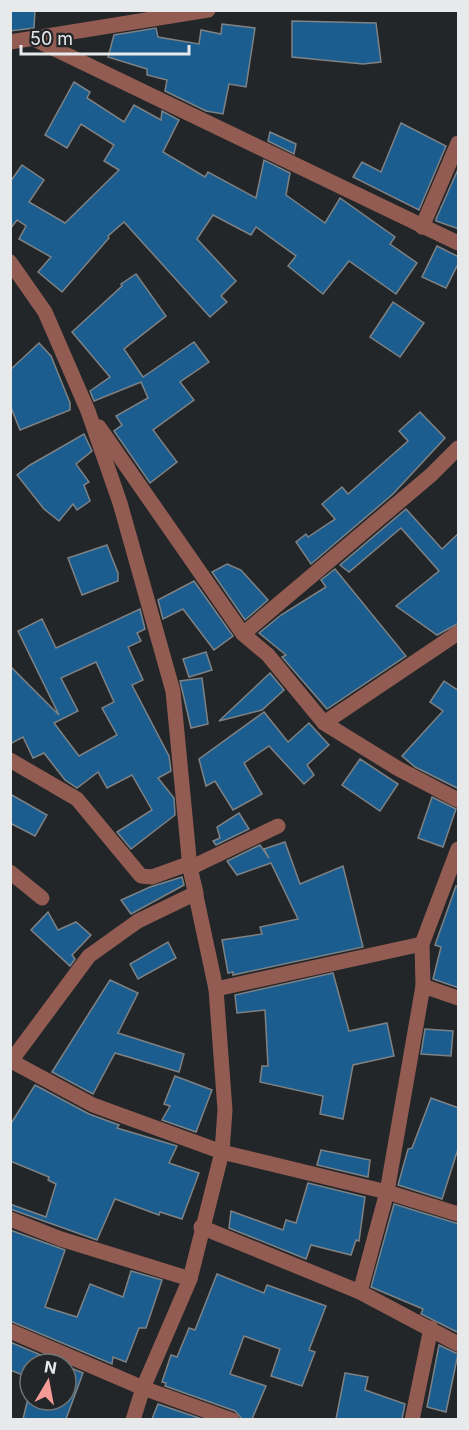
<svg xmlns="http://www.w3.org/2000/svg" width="469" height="1430" viewBox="0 0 469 1430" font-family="Inter,sans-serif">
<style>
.building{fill:#1b5d8f;stroke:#7f8284;stroke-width:1.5;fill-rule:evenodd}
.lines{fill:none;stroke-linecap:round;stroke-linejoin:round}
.minor{stroke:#925c52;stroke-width:15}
</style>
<rect width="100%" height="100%" fill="#232628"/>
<g class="building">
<path d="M10 10H35L34 28 10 31Z"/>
<path d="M292 21 376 23 381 62 363 64 292 57Z"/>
<path d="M222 24 255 28 246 87 229 84 223 114 206 111 165 91 167 80 147 75V69L108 57 114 35 156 28 158 37 199 44 201 30 221 34Z"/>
<path d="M74 82 90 92 87 98 124 122 134 105 161 120 162 111 179 120 163 152 205 177 208 172 256 198 264 160 290 173 286 195 325 223 340 198 395 237 390 244 417 263 396 294 349 261 323 294 288 266 296 256 256 227 251 235 213 215 197 239 236 281 221 296 227 302 210 317 124 222 108 236 109 238 62 292 38 272 51 257 19 239 26 226 17 220 10 229V182L22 165 44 180 29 202 65 223 119 170 104 161 114 145 81 124 67 148 45 135Z"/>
<path d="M401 123 446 146 419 210 353 177 362 162 381 172Z"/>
<path d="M270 132 296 144 294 154 268 141Z"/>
<path d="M459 167V229L436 221V219Z"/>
<path d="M437 246 459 257V262L446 288 422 277Z"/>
<path d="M136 274 166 316 124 349 143 377 194 342 209 362 180 382 194 400 153 430 177 462 150 483 114 431 122 425 116 416 148 398 141 382 94 401 90 391 110 377 72 332 122 286 121 284Z"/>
<path d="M393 302 424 323 400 357 370 337Z"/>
<path d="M39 343 51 356 70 403V410L20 430 10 405V370Z"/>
<path d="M420 412 445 438 393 494 311 564 296 542 306 534 308 537 335 519 322 504 342 487 348 494 408 441 399 431Z"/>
<path d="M84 434 92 451 76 464 89 482 84 485 90 501 77 510 73 504 59 521 44 509 17 475 30 465Z"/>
<path d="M406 509 442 549 459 533V623L437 635 396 606 439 571 401 528 349 572 340 565Z"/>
<path d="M107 545 118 573V581L82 595 68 558Z"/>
<path d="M227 564 241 570 268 600 245 620 212 572Z"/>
<path d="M335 569 406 656 327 709 282 657 286 655 259 633 281 615 326 587 321 580Z"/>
<path d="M194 581 233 636 214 650 183 609 163 619 158 600Z"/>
<path d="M140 609 145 629 137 633 141 641 128 647 143 680 132 685 169 756 171 771 158 778 174 798 175 815 131 849 117 832 152 810 132 775 107 788 98 772 77 788 65 780 44 753 33 758 23 737 10 744V666L59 715 18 631 42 619 56 648ZM96 662 114 702 102 708 117 735 79 756 54 723 78 711 61 678Z"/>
<path d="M206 652 212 670 189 677 183 659Z"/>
<path d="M270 673 284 690 262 710 219 721Z"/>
<path d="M202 678 208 724 191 728 180 681Z"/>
<path d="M444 681 459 691V789L415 767 402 756 443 711 430 702Z"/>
<path d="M264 712 288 742 309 723 329 745 307 765 314 775 304 784 269 746 244 763 262 794 233 810 215 781 206 786 199 759Z"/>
<path d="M360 759 398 784 380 811 342 785Z"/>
<path d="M10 794 47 815 35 836 10 823Z"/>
<path d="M432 797 456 809 443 847 418 838Z"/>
<path d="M239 813 249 829 216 845 213 841 220 838 217 827Z"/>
<path d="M285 842 300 884 343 866 363 947 233 975V972L228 973 222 940 262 934 260 927 298 919 271 863 237 875 227 861 260 845 269 858 264 849Z"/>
<path d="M182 877 184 885 131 914 121 900 150 887Z"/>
<path d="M456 886 459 887V988L433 979 441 947 435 945Z"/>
<path d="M48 912 58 930 76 922 91 935 72 955 75 959 70 966 31 930Z"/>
<path d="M168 942 176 958 138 979 130 964Z"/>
<path d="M333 973 349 1031 387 1023 394 1056 353 1065 343 1119 320 1114 323 1096 260 1082 262 1066H268L265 1010 237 1013 235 995Z"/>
<path d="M110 980 138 993 118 1033 184 1054 179 1072 115 1053 93 1094 52 1072Z"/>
<path d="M425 1029 453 1031 451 1056 421 1054Z"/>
<path d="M175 1076 212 1090 196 1132 162 1120 170 1106 164 1104Z"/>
<path d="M35 1085 89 1114 119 1125 117 1128 177 1146 169 1163 199 1173 182 1219 160 1212 159 1215 115 1199 97 1240 10 1209V1204L46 1217 56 1184 48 1180 49 1177 10 1161V1125Z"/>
<path d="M431 1098 459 1108V1146L442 1199 398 1185 408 1149 412 1148Z"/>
<path d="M321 1150 370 1160 368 1177 317 1165Z"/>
<path d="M308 1183 365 1197 359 1241 356 1240 351 1255 311 1245 306 1259 229 1228 231 1211 283 1230 286 1220 296 1223Z"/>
<path d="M394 1204 459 1224V1333L421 1314 423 1309 371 1287Z"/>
<path d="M10 1230 65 1250 45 1307 77 1317 90 1284 123 1297 131 1271 162 1280 146 1328H139L126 1362 113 1357 112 1364 10 1321Z"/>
<path d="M217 1274 264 1293 267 1285 326 1306 309 1350 315 1352 302 1386 271 1376 280 1349 244 1336 230 1374 266 1386 252 1419H242L235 1411 165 1386 166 1383 162 1382 171 1355 177 1357 189 1328 195 1330Z"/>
<path d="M10 1342 62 1364H30V1378L10 1370Z"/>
<path d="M439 1345 458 1354 446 1412 427 1407Z"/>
<path d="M66 1366 83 1373 66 1419H23L30 1390V1400H66Z"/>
<path d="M345 1373 368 1377 365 1390 405 1404 402 1419H336Z"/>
<path d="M158 1404 202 1419H152Z"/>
</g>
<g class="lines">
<g class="minor">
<path d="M36 40 458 243"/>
<path d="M10 42 208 10"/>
<path d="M422 227 458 143"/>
<path d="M10 262 45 312 88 411 120 503 173 691 190 868 216 989 225 1110 222 1152 190 1279 143 1388 133 1420"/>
<path d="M99 427 243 634 268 655 324 723 397 768 458 800"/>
<path d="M243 634 431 475 458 448"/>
<path d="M324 723 458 633"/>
<path d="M10 760 77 799 141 876 152 877 185 865 190 868 196 893 138 921 89 956 11 1061 93 1105 222 1152 387 1192 458 1214"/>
<path d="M190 868 278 826"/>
<path d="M10 872 42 898"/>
<path d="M423 986 458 998"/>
<path d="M216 989 422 944"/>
<path d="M10 1219 61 1239 190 1279"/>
<path d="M201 1227 360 1292 458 1344"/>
<path d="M360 1292 387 1192 423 986 422 944 458 849"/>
<path d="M10 1331 143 1388 232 1420"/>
<path d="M412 1420 431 1328"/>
</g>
</g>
<rect width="469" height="1430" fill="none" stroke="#e7e9ea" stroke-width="24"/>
<g transform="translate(48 1382) rotate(10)"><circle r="28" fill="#232628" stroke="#717476" stroke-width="1.5"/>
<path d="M0-4.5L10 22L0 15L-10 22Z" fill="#f59b97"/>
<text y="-9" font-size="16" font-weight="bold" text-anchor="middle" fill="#e7e9ea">N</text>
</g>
<path d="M21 45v9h168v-9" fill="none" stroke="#e7e9ea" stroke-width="3"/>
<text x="30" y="45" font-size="18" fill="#e7e9ea" stroke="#232628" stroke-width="4.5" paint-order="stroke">50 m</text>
</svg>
